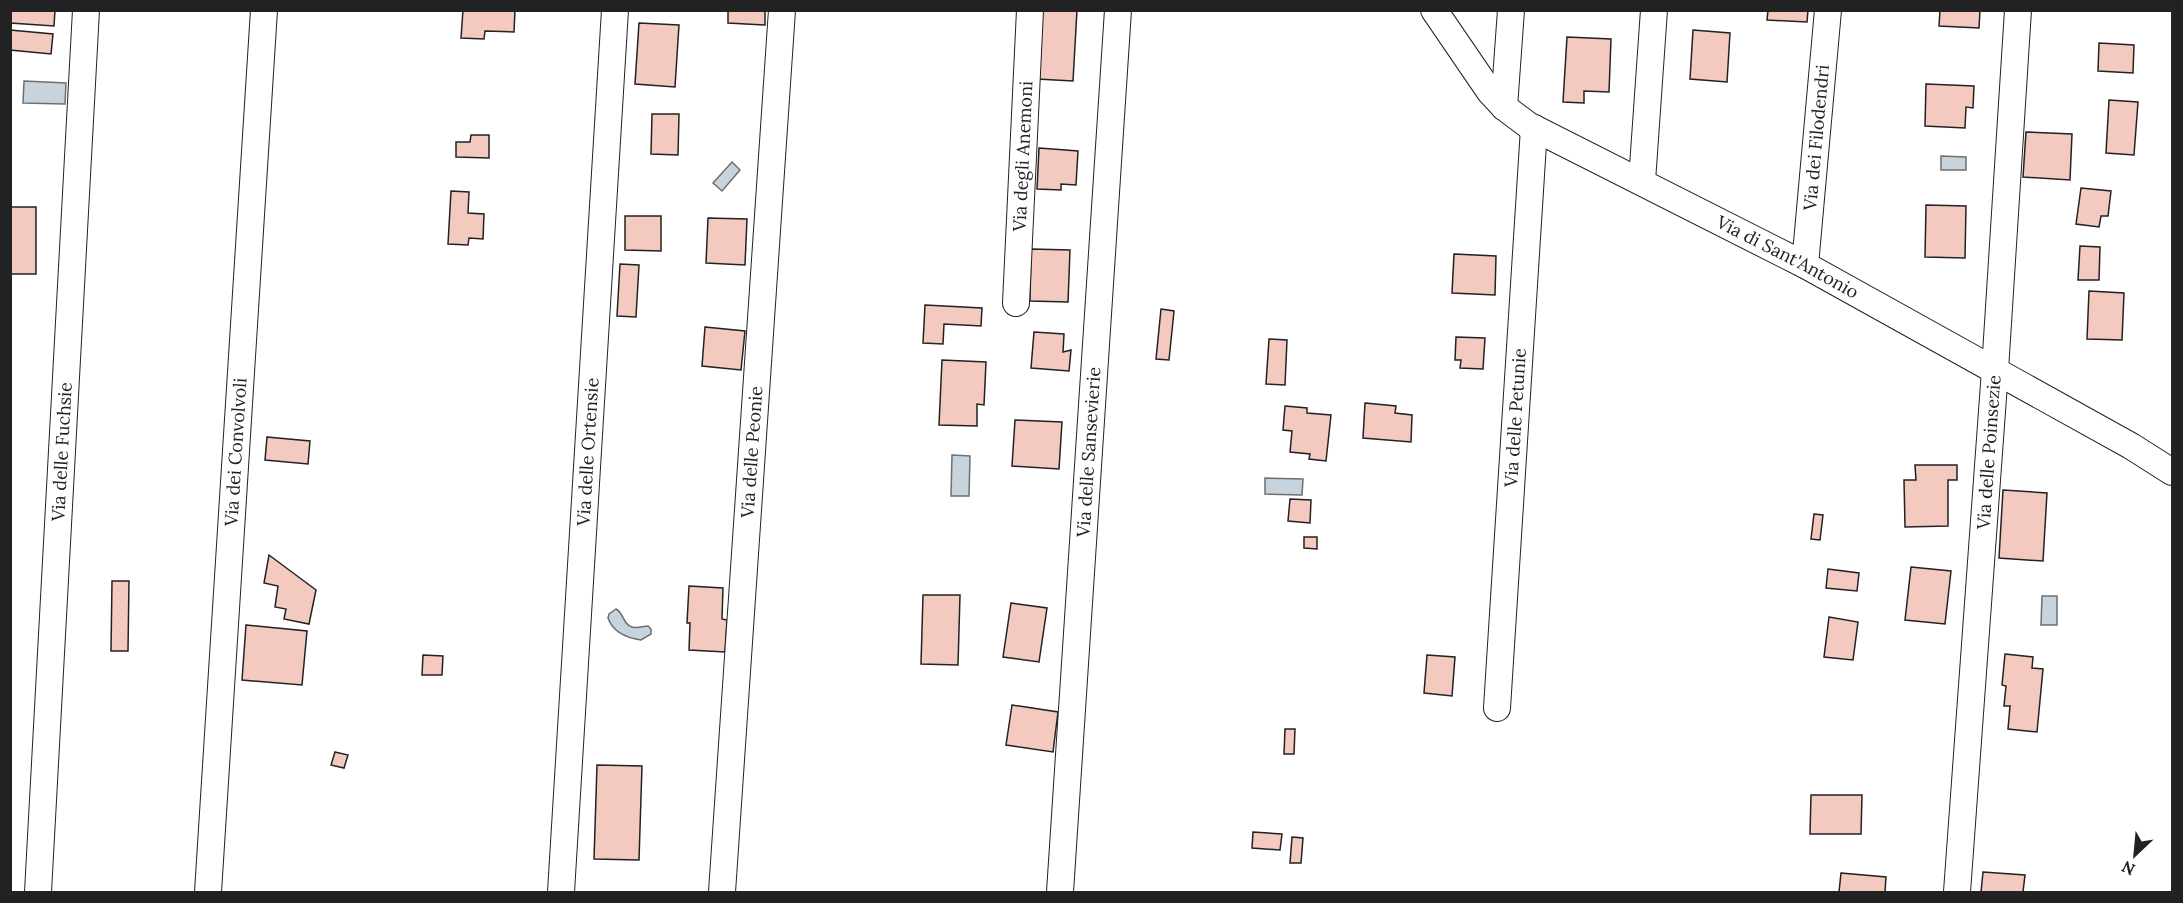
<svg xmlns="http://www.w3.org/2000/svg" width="2183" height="903" viewBox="0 0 2183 903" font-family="Lora,serif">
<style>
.water{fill:#c7d3dd;stroke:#6f6f6f;stroke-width:1.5}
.building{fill:#f3c9c0;stroke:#222;stroke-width:1.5}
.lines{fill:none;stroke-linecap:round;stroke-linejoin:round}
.minor-casing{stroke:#222;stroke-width:28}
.minor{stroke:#fff;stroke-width:26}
.labels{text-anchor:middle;stroke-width:4.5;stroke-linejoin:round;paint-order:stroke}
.street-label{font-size:18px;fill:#222;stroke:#fff}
</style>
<rect width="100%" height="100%" fill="#fff"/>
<g class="water">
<path d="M24 81 66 83 65 104 23 103Z"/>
<path d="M1941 156 1966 157V170H1941Z"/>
<path d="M732 162 740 170 722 191 713 183Z"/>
<path d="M952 455 970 456 969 496H951Z"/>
<path d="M1265 478 1303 479 1302 495 1265 494Z"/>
<path d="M2042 596H2057V625H2041Z"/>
<path d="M616 609C624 613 623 625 632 627 637 629 643 626 648 626L651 629V634L641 640C627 638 613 632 608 618L609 614Z"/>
</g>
<g class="building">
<path d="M10 10H55L54 26 10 23Z"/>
<path d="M463 10H515L514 32 485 31 484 39 461 38Z"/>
<path d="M728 10H765V25L728 23Z"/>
<path d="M1041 10H1077L1073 81 1037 79Z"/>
<path d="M1768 10H1808L1807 22 1767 20Z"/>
<path d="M1940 10H1980L1979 28 1939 26Z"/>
<path d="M639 23 679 25 675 87 635 84Z"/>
<path d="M10 30 53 34 51 54 10 50Z"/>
<path d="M1693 30 1730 33 1727 82 1690 79Z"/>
<path d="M1567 37 1611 39 1609 92 1584 91V103L1563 102Z"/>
<path d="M2099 43 2134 45 2133 73 2098 71Z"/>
<path d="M1926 84 1974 86 1973 108 1966 107 1965 128 1925 126Z"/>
<path d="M2109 100 2138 102 2134 155 2106 153Z"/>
<path d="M652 114H679L678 155 651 154Z"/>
<path d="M2026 132 2072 134 2070 180 2023 177Z"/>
<path d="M471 135H489V158L456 157V142H470Z"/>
<path d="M1039 148 1078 151 1076 185 1061 184V190L1037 189Z"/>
<path d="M2081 188 2111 191 2108 216H2101L2099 227 2076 224Z"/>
<path d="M451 191 469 192 468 213 484 214 483 239 469 238 468 245 448 244Z"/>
<path d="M1926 205 1966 206 1965 258 1925 257Z"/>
<rect x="10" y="207" width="26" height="67"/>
<path d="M625 216H661V251L625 250Z"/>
<path d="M708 218 747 219 745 265 706 263Z"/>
<path d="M2080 246 2100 247 2099 280H2078Z"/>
<path d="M1031 249 1070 250 1068 302 1030 301Z"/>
<path d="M1454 254 1496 256 1495 295 1452 293Z"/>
<path d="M620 264 639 265 636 317 617 316Z"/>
<path d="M2089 291 2124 293 2122 340 2087 339Z"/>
<path d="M925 305 982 308 981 326 944 324 943 344 923 343Z"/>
<path d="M1161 309 1174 311 1169 360 1156 359Z"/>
<path d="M705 327 745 331 741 370 702 366Z"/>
<path d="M1034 332 1064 334 1063 352 1071 350 1069 371 1031 368Z"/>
<path d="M1456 337 1485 338 1483 369 1460 368 1461 360H1455Z"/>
<path d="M1269 339 1287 340 1285 385 1266 384Z"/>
<path d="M942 360 986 362 984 405 977 404V426L939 425Z"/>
<path d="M1365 403 1396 406 1395 413 1412 415 1411 442 1363 438Z"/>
<path d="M1285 406 1307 408V413L1331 415 1326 461 1309 459 1310 454 1290 452 1292 431 1283 430Z"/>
<path d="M1015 420 1062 422 1059 469 1012 466Z"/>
<path d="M267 437 310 441 308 464 265 460Z"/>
<path d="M1915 465H1957V480H1948V526L1905 527 1904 480H1916Z"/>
<path d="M2003 490 2047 493 2043 561 1999 558Z"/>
<path d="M1290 499 1311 500 1310 523 1288 521Z"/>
<path d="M1814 514 1823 515 1820 540 1811 539Z"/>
<path d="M1304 537H1317V549L1304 548Z"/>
<path d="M269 555 316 590 309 624 284 619 286 609 275 607 278 586 264 583Z"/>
<path d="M1911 567 1951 571 1945 624 1905 620Z"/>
<path d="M1828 569 1859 573 1857 591 1826 588Z"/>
<path d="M112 581H129L128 651H111Z"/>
<path d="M689 586 723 588 722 619 727 620 725 652 689 650 690 623H687Z"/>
<path d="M923 595H960L958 665 921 664Z"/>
<path d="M1011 603 1047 608 1039 662 1003 657Z"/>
<path d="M1829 617 1858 622 1853 660 1824 657Z"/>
<path d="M246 625 307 631 302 685 242 680Z"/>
<path d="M2005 654 2033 657 2032 668 2043 669 2037 732 2008 729 2010 706H2004L2006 686 2002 685Z"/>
<path d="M423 655 443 656 442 675H422Z"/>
<path d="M1427 655 1455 657 1452 696 1424 693Z"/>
<path d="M1012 705 1058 712 1053 752 1006 745Z"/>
<path d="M1285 729H1295L1294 754H1284Z"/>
<path d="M335 752 348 755 344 768 331 765Z"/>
<path d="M597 765 642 766 639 860 594 859Z"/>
<path d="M1811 795H1862L1861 834H1810Z"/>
<path d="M1253 832 1282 834 1280 850 1252 848Z"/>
<path d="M1292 837 1303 838 1301 863H1290Z"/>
<path d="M1983 872 2025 875 2023 892H1981Z"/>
<path d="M1841 873 1886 877 1885 892H1839Z"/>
</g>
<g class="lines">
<defs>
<g id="minor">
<path id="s1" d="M1434 10 1490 92 1504 107 1528 125 1805 265 2131 446 2172 472"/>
<path d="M1504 107 1511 10"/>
<path d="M1642 181 1654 10"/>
<path id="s2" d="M1805 265 1828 10"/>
<path id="s3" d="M1016 303 1030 10"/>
<path id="s4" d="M1497 708 1534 128"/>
<path id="s5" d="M38 892 86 10"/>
<path id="s6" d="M208 892 264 10"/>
<path id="s7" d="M561 892 615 10"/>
<path id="s8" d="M722 892 782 10"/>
<path id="s9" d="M1060 892 1118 10"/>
<path id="s10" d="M1957 892 1995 370 2018 10"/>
</g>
</defs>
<use href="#minor" class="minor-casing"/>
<use href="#minor" class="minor"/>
</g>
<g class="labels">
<g class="street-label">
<text dy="6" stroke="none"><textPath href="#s2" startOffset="128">Via dei Filodendri</textPath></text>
<text dy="6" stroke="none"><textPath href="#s3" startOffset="147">Via degli Anemoni</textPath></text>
<text dy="6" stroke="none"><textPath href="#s1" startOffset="441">Via di Sant'Antonio</textPath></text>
<text dy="6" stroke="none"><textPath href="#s4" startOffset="291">Via delle Petunie</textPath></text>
<text dy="6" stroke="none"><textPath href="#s5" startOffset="441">Via delle Fuchsie</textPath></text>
<text dy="6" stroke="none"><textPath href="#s6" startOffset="441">Via dei Convolvoli</textPath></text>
<text dy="6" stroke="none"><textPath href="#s7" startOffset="441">Via delle Ortensie</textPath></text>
<text dy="6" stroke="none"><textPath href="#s8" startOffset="441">Via delle Peonie</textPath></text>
<text dy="6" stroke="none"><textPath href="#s9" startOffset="441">Via delle Sansevierie</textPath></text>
<text dy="6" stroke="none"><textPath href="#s10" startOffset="441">Via delle Poinsezie</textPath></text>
</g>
</g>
<rect width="2183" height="903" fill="none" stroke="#222222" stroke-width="24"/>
<g transform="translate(2135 855) rotate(206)" stroke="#ffffff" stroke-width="4.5" paint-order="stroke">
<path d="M0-4.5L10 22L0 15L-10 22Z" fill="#222222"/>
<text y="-9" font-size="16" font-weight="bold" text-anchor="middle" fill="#222222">N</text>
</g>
</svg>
